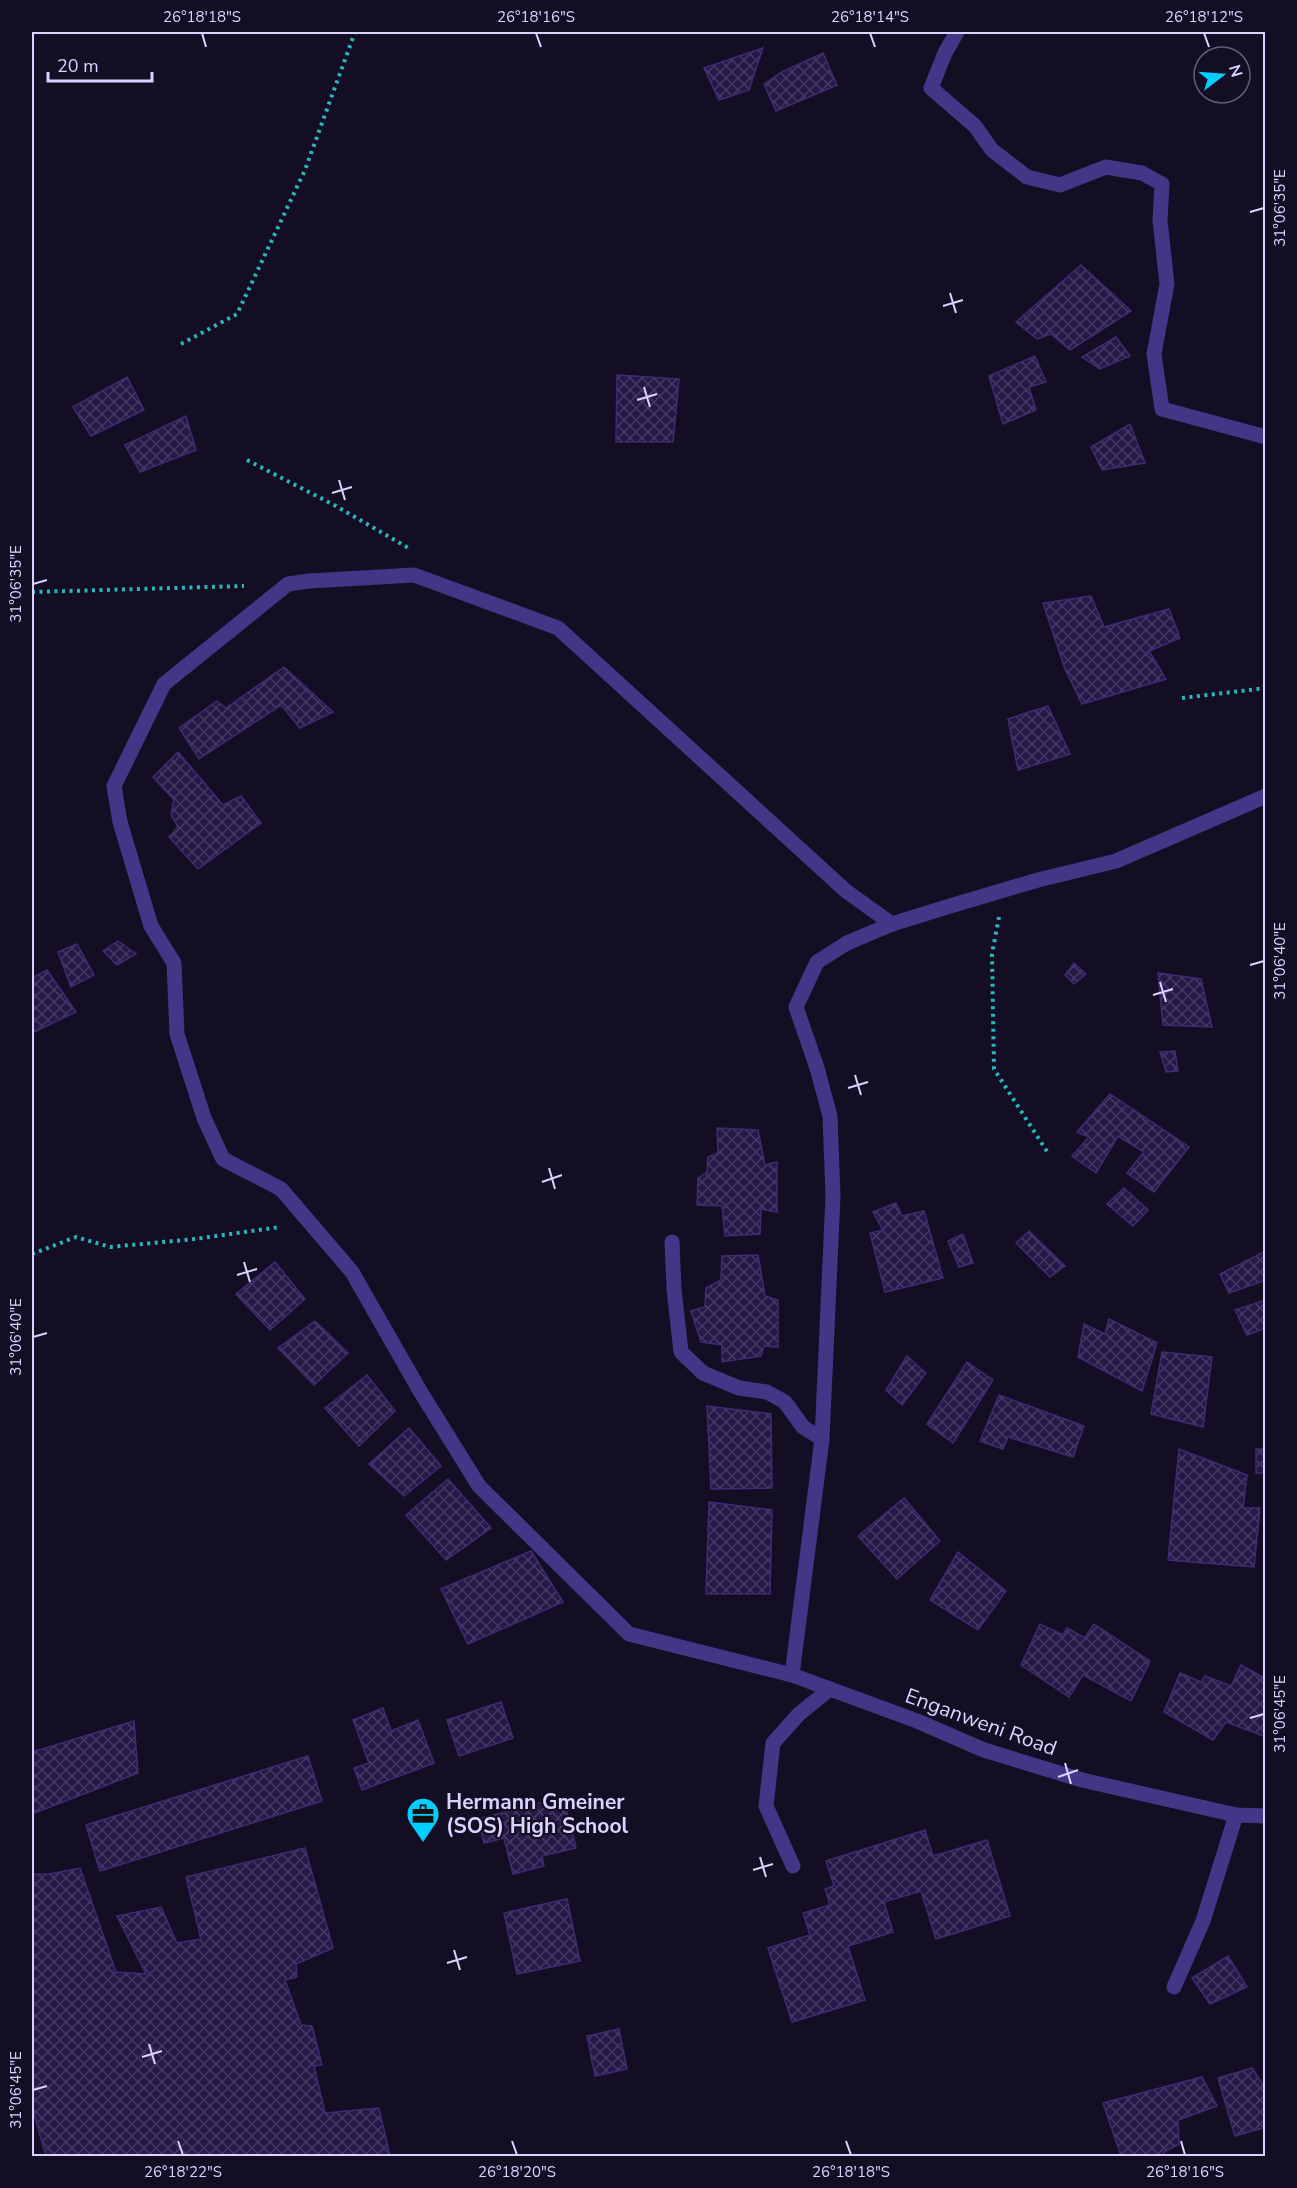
<svg xmlns="http://www.w3.org/2000/svg" width="1297" height="2188" viewBox="0 0 1297 2188" font-family="'Nunito Sans',sans-serif">
<style>
.building{fill:url(#building-cross-hatch);stroke:#3f2a74;stroke-width:1.5}
.lines{fill:none;stroke-linecap:round;stroke-linejoin:round}
.path{stroke:#2ab7bb;stroke-width:4;stroke-dasharray:3 4.5;stroke-linecap:butt}
.minor{stroke:#413786;stroke-width:15}
.ticks{fill:none;stroke:#dbd2ff;stroke-width:2}
.labels{text-anchor:middle;stroke-width:4.5;stroke-linejoin:round;paint-order:stroke}
.street-label{font-size:21px;fill:#dbd2ff;stroke:#140e25}
.poi-label{font-size:21px;font-weight:bold;fill:#dbd2ff;stroke:#140e25;text-anchor:start}
.neatline{fill:none;stroke:#dbd2ff;stroke-width:2}
.ticks-label{font-size:15px;text-anchor:middle;fill:#dbd2ff}
</style>
<defs>
<pattern id="building-cross-hatch" width="8" height="8" patternUnits="userSpaceOnUse" patternTransform="scale(1.5)"><rect width="8" height="8" fill="#261947"/><path d="M0 0l8 8M0 8l8-8" fill="none" stroke="#453a63"/></pattern>
</defs>
<rect width="100%" height="100%" fill="#140e25"/>
<g class="building">
<path d="M763 48 749 90 719 100 704 68Z"/>
<path d="M823 53 837 85 776 111 764 84 782 72Z"/>
<path d="M1081 265 1131 311 1070 350 1051 334 1037 339 1016 322Z"/>
<path d="M1116 337 1130 356 1100 369 1082 357Z"/>
<path d="M1035 356 1046 382 1029 387 1036 410 1003 424 989 376Z"/>
<path d="M617 375 679 379 673 442H616Z"/>
<path d="M127 377 144 410 91 436 73 407Z"/>
<path d="M186 416 196 450 140 472 125 445Z"/>
<path d="M1130 424 1145 463 1102 470 1091 447Z"/>
<path d="M1091 596 1104 627 1169 609 1180 638 1149 651 1166 679 1082 704 1065 669 1043 603Z"/>
<path d="M284 667 333 712 300 728 281 705 199 759 179 728 217 701 226 708Z"/>
<path d="M1048 706 1070 754 1018 770 1008 719Z"/>
<path d="M178 752 223 805 241 796 261 823 198 869 169 837 178 827 171 815 174 800 153 777Z"/>
<path d="M118 941 136 954 117 965 103 951Z"/>
<path d="M77 944 94 975 71 987 58 952Z"/>
<path d="M1074 963 1086 974 1074 984 1065 975Z"/>
<path d="M47 970 76 1012 32 1033V978Z"/>
<path d="M1158 973 1201 979 1212 1027 1163 1025Z"/>
<path d="M1175 1051 1178 1071 1166 1072 1160 1052Z"/>
<path d="M1110 1094 1189 1147 1154 1192 1127 1173 1144 1152 1118 1136 1096 1173 1072 1156 1089 1137 1077 1132Z"/>
<path d="M717 1128 758 1130 765 1165 777 1162V1212L761 1209 760 1234 725 1236 722 1206 697 1205 698 1178 707 1172 708 1157 718 1153Z"/>
<path d="M1124 1188 1148 1210 1133 1226 1107 1204Z"/>
<path d="M896 1203 902 1216 924 1211 943 1278 885 1292 870 1233 883 1230 873 1212Z"/>
<path d="M1029 1231 1065 1266 1050 1277 1016 1243Z"/>
<path d="M963 1234 973 1263 959 1267 948 1241Z"/>
<path d="M1266 1251V1280L1229 1293 1220 1274Z"/>
<path d="M758 1255 765 1296 778 1300V1347L764 1346 761 1356 722 1362V1345L701 1342 691 1311 705 1307 706 1288 721 1280 722 1256Z"/>
<path d="M275 1262 305 1299 270 1330 236 1294Z"/>
<path d="M1266 1300V1328L1247 1335 1235 1310Z"/>
<path d="M1109 1319 1157 1343 1142 1391 1078 1357 1084 1324 1105 1334Z"/>
<path d="M315 1321 348 1353 314 1385 278 1348Z"/>
<path d="M1162 1352 1212 1357 1203 1427 1151 1414Z"/>
<path d="M907 1356 926 1373 902 1405 886 1390Z"/>
<path d="M967 1362 993 1380 953 1443 927 1424Z"/>
<path d="M367 1375 395 1411 359 1446 325 1408Z"/>
<path d="M999 1395 1084 1426 1073 1457 1008 1437 1003 1449 980 1441Z"/>
<path d="M707 1406 771 1414 772 1488 711 1489Z"/>
<path d="M409 1428 441 1466 404 1496 369 1464Z"/>
<path d="M1179 1449 1247 1475 1243 1508H1260L1254 1567 1168 1560Z"/>
<rect x="1256" y="1449" width="10" height="24"/>
<path d="M448 1479 491 1528 446 1560 406 1515Z"/>
<path d="M904 1498 940 1541 897 1579 858 1536Z"/>
<path d="M709 1502 772 1510 770 1594H706Z"/>
<path d="M531 1551 563 1602 468 1644 441 1589Z"/>
<path d="M958 1552 1006 1591 978 1630 930 1600Z"/>
<path d="M1040 1624 1063 1635 1067 1628 1085 1638 1094 1624 1150 1661 1131 1701 1083 1675 1069 1697 1021 1665Z"/>
<path d="M1241 1665 1266 1679V1737L1226 1722 1213 1740 1164 1712 1180 1673 1201 1682 1205 1676 1231 1686Z"/>
<path d="M501 1702 513 1738 459 1756 447 1720Z"/>
<path d="M383 1708 391 1731 418 1720 434 1763 362 1790 354 1768 369 1763 353 1720Z"/>
<path d="M134 1721 138 1773 32 1814V1752Z"/>
<path d="M308 1756 322 1801 100 1871 86 1825Z"/>
<path d="M563 1797 576 1848 542 1856 544 1866 513 1874 504 1838 484 1843 478 1819Z"/>
<path d="M925 1830 933 1856 987 1840 1010 1916 936 1939 921 1891 884 1902 893 1932 848 1946 865 2000 792 2022 768 1948 810 1935 803 1913 830 1905 825 1889 834 1886 826 1861Z"/>
<path d="M305 1848 333 1948 296 1964 297 1977 285 1980 301 2025 312 2026 322 2065 314 2066 325 2113 379 2108 390 2156H46L32 2107V1874H49L80 1868 116 1972 146 1974 117 1916 161 1907 177 1943 201 1939 186 1877Z"/>
<path d="M567 1899 580 1961 517 1974 504 1913Z"/>
<path d="M1228 1956 1247 1987 1210 2004 1192 1978Z"/>
<path d="M619 2029 627 2069 595 2076 587 2036Z"/>
<path d="M1252 2068 1266 2089V2127L1235 2136 1218 2078Z"/>
<path d="M1202 2077 1217 2106 1178 2120 1179 2144 1164 2152 1165 2156H1121L1103 2103Z"/>
</g>
<g class="lines">
<g class="path">
<path d="M181 344 237 314 305 170 355 32"/>
<path d="M247 460 336 506 410 549"/>
<path d="M32 592 244 586"/>
<path d="M1182 698 1266 688"/>
<path d="M999 917 992 954 994 1069 1048 1153"/>
<path d="M32 1254 76 1237 110 1247 195 1239 280 1227"/>
</g>
<g class="minor">
<path d="M957 32 945 53 931 88 975 126 992 150 1027 177 1060 185 1106 167 1142 173 1162 184 1160 220 1167 284 1154 354 1162 409 1266 437"/>
<path d="M892 924 846 891 558 628 414 575 309 581 288 584 164 684 114 786 120 822 151 926 174 963 177 1034 204 1118 223 1159 281 1189 352 1272 420 1391 479 1486 629 1634 792 1675 917 1721 984 1750 1082 1780 1236 1815 1266 1816"/>
<path d="M672 1242 674 1289 681 1352 703 1373 739 1388 767 1392 785 1402 803 1427 822 1439"/>
<path d="M792 1675 822 1439 833 1196 830 1116 817 1068 796 1007 817 962 847 943 892 924 950 906 1038 880 1116 861 1266 796"/>
<path d="M793 1866 766 1806 773 1743 799 1714 830 1689"/>
<path d="M1174 1987 1203 1921 1236 1815"/>
</g>
</g>
<path class="ticks" d="M202 33 206 47M536 33 541 47M870 33 875 47M1204 33 1209 47M1250 212 1264 208M950 293 956 313M943 306 963 300M644 387 650 407M637 400 657 394M339 480 345 500M332 493 352 487M33 584 47 580M1250 965 1264 961M1160 982 1166 1002M1153 995 1173 989M855 1075 861 1095M848 1088 868 1082M549 1168 555 1189M542 1182 562 1175M244 1262 250 1282M237 1275 257 1269M33 1337 47 1333M1250 1718 1264 1714M1065 1763 1071 1784M1058 1777 1078 1770M760 1857 766 1877M753 1870 773 1864M454 1950 460 1970M447 1963 467 1957M149 2044 155 2064M142 2057 162 2051M33 2090 47 2086M178 2141 183 2155M512 2141 517 2155M846 2141 851 2155M1181 2141 1185 2155"/>
<defs>
<symbol id="office-pin" viewBox="-11 -11 22 30"><path d="M0 17L-7.5 6A9.5 9.5 0 1 1 7.5 6Z" fill="#00cefd" stroke="#140e25"/><path d="M-6-3h4V-5.5h4V-3h4V5H-6ZM-1-4.5V-3h2v-1.5ZM-6 0V1H6V0Z" fill="#111"/></symbol>
</defs>
<g fill-rule="evenodd">
<use href="#office-pin" x="404" y="1795" width="38" height="52"/>
</g>
<g class="labels">
<g class="street-label">
<text transform="translate(981 1722) rotate(20)" y="7">Enganweni Road</text>
</g>
<g class="poi-label">
<text x="446" y="1809">Hermann Gmeiner<tspan x="446" dy="24">(SOS) High School</tspan></text>
</g>
</g>
<rect width="1297" height="2188" fill="none" stroke="#140e25" stroke-width="66"/>
<g transform="translate(1222 75) rotate(73)"><circle r="28" fill="#140e25" stroke="#645c7c" stroke-width="1.5"/>
<path d="M0-4.5L10 22L0 15L-10 22Z" fill="#00cefd"/>
<text y="-9" font-size="16" font-weight="bold" text-anchor="middle" fill="#dbd2ff">N</text>
</g>
<path d="M48 72v9h104v-9" fill="none" stroke="#dbd2ff" stroke-width="3"/>
<text x="57" y="72" font-size="18" fill="#dbd2ff" stroke="#140e25" stroke-width="4.5" paint-order="stroke">20 m</text>
<rect x="33" y="33" width="1231" height="2122" class="neatline"/>
<g class="ticks-label">
<text x="202" y="22">26°18'18"S</text>
<text x="536" y="22">26°18'16"S</text>
<text x="870" y="22">26°18'14"S</text>
<text x="1204" y="22">26°18'12"S</text>
<text transform="translate(1280 208) rotate(-90)" y="5">31°06'35"E</text>
<text transform="translate(16 584) rotate(-90)" y="5">31°06'35"E</text>
<text transform="translate(1280 961) rotate(-90)" y="5">31°06'40"E</text>
<text transform="translate(16 1337) rotate(-90)" y="5">31°06'40"E</text>
<text transform="translate(1280 1714) rotate(-90)" y="5">31°06'45"E</text>
<text transform="translate(16 2090) rotate(-90)" y="5">31°06'45"E</text>
<text x="183" y="2177">26°18'22"S</text>
<text x="517" y="2177">26°18'20"S</text>
<text x="851" y="2177">26°18'18"S</text>
<text x="1185" y="2177">26°18'16"S</text>
</g>
</svg>
